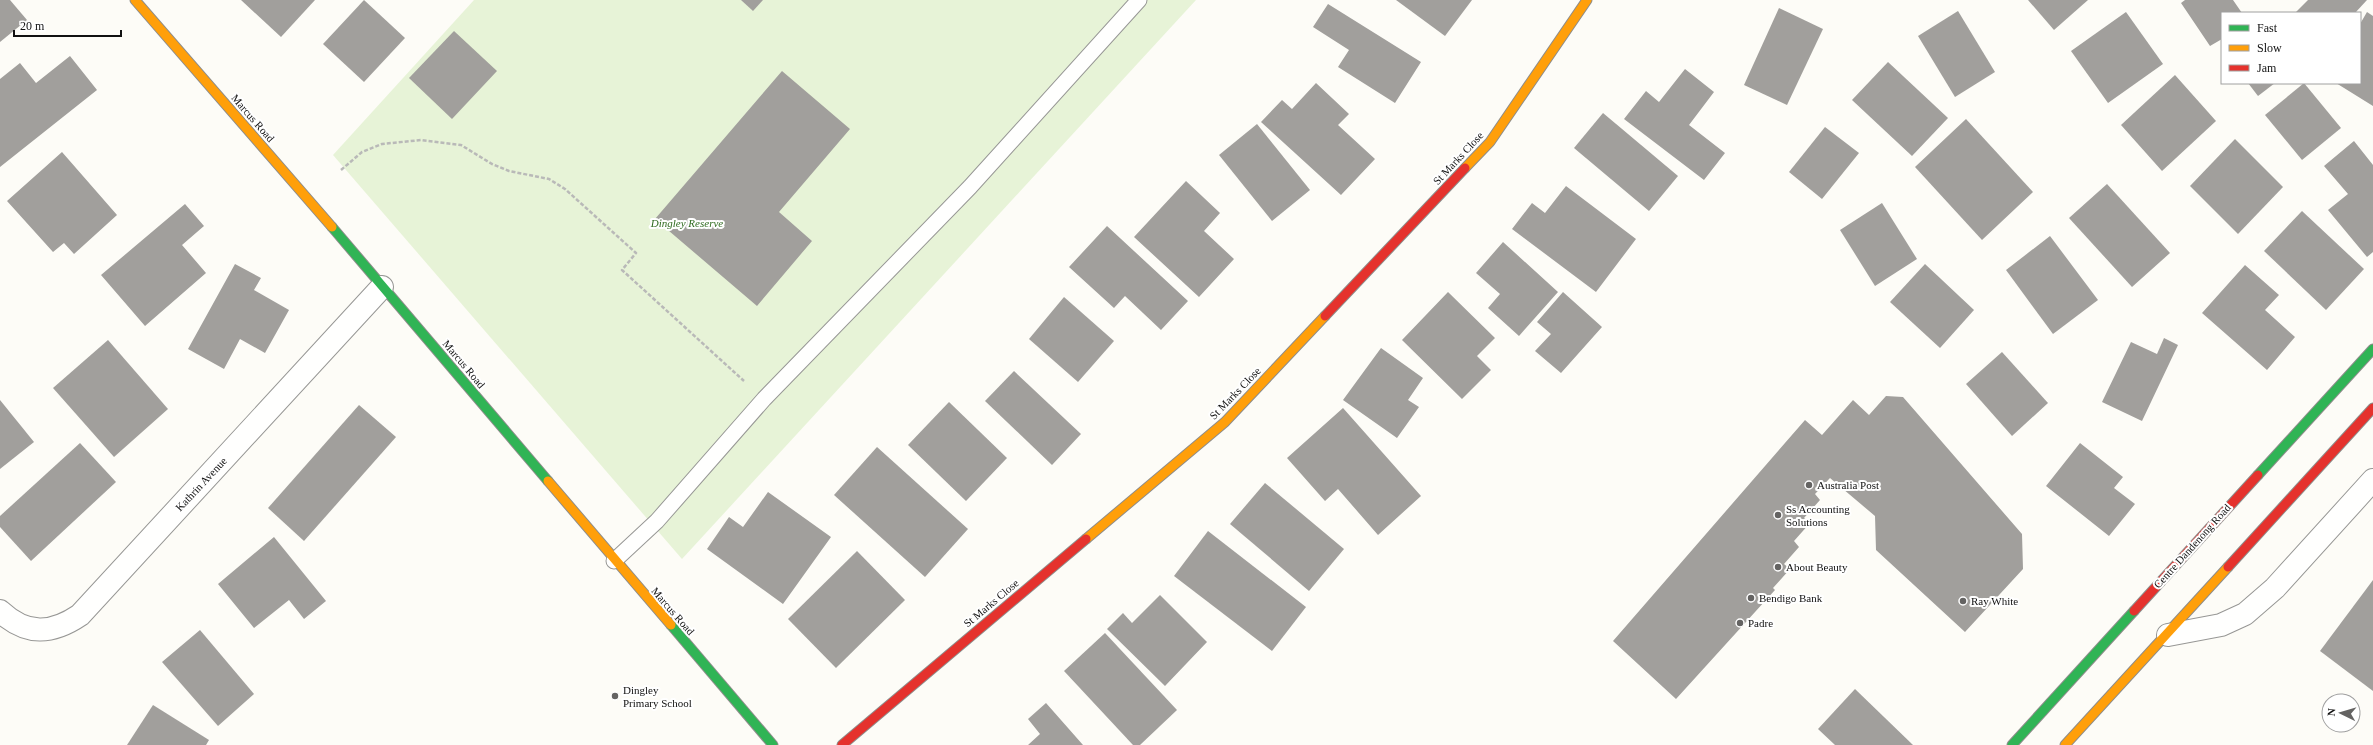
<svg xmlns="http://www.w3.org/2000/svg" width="2373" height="745" viewBox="0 0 2373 745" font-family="Georgia,serif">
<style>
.green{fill:#e7f3d7}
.building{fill:#a19f9c}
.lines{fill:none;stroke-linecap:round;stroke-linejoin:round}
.lane-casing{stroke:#979795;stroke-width:17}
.street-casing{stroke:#979795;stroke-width:24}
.fast-casing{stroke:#8e8d8b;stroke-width:11}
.slow-casing{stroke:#8e8d8b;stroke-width:11}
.jam-casing{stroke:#8e8d8b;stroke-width:11}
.path{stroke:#b9b9b8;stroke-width:2.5;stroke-dasharray:4 2;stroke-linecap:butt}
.lane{stroke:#fffffe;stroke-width:15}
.street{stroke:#fffffe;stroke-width:22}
.fast{stroke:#30b455;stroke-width:9}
.slow{stroke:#ff9f0a;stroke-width:9}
.jam{stroke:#e5322d;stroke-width:9}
.poi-dot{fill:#646362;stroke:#fff;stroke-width:1.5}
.labels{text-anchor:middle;stroke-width:4;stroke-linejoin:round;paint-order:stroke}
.street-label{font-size:11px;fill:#111;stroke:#fff}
.park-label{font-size:11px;font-style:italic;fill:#2f6b1f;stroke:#fff}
.poi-label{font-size:11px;fill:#111;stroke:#fff;text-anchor:start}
</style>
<rect width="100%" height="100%" fill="#fdfcf7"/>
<path class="green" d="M474 0H1196L682 559 333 155Z"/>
<g class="building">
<path d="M0 0H10L27 20 0 42Z"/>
<path d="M241 0H315L281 37Z"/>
<path d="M364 0 405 38 364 82 323 44Z"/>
<path d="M741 0H763L753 11Z"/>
<path d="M1396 0H1472L1445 36Z"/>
<path d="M2028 0H2088L2054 30Z"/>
<path d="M2185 0H2233L2242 13H2222V39L2210 46 2181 3Z"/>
<path d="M2308 0H2367L2355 13H2295Z"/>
<path d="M1328 4 1421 62 1395 103 1338 67 1349 50 1313 27Z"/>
<path d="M1779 8 1823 29 1787 105 1744 85Z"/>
<path d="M1958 11 1995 72 1955 97 1918 36Z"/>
<path d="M2126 12 2163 64 2108 103 2071 51Z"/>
<path d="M2367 12 2373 16V106L2336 83H2360V24Z"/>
<path d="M454 31 497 71 452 119 409 78Z"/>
<path d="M70 56 97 90 0 167V79L20 63 36 83Z"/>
<path d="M1888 62 1948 118 1912 156 1852 100Z"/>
<path d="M1685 69 1714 92 1689 125 1725 153 1704 180 1624 119 1646 91 1659 102Z"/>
<path d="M782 71 850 129 779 212 812 241 757 306 655 219Z"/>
<path d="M2175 75 2216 121 2162 171 2121 125Z"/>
<path d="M1316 83 1349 114 1338 125 1375 159 1341 195 1261 122 1282 100 1292 109Z"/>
<path d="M2248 83H2275L2258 96Z"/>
<path d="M2304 83 2341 128 2302 160 2265 115Z"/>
<path d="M1603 113 1678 176 1649 211 1574 148Z"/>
<path d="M1966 119 2033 192 1982 240 1915 167Z"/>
<path d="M1257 124 1310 190 1272 221 1219 155Z"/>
<path d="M1825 127 1859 153 1822 199 1789 172Z"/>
<path d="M2235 139 2283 187 2238 234 2190 186Z"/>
<path d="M2354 141 2373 165V252L2367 257 2328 210 2348 194 2324 166Z"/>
<path d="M62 152 117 215 74 254 64 243 53 252 7 201Z"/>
<path d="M1186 181 1220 213 1204 231 1234 259 1199 297 1134 237Z"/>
<path d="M2107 184 2170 253 2132 287 2069 218Z"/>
<path d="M1566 186 1636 239 1596 292 1512 229 1532 203 1545 213Z"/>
<path d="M1882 203 1917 259 1875 286 1840 230Z"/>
<path d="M185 204 204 226 182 245 206 273 145 326 101 275Z"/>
<path d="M2302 211 2364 269 2326 310 2264 251Z"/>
<path d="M1107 226 1188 301 1161 330 1125 296 1114 308 1069 267Z"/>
<path d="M2050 236 2098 300 2053 334 2006 270Z"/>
<path d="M1503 242 1558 292 1519 336 1488 308 1500 294 1476 273Z"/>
<path d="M235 264 261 278 254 290 289 310 265 353 240 339 224 369 188 349Z"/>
<path d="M1925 264 1974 310 1940 348 1890 302Z"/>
<path d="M2245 265 2279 295 2265 310 2295 337 2267 370 2202 313Z"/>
<path d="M1448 292 1495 338 1477 356 1491 370 1462 399 1402 340Z"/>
<path d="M1563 292 1602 327 1561 373 1535 351 1551 334 1537 322Z"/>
<path d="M1064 297 1114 341 1078 382 1029 339Z"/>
<path d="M2164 338 2178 345 2142 421 2102 402 2131 342 2157 354Z"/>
<path d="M108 340 168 409 114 457 53 388Z"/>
<path d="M1381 348 1423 378 1408 400 1419 407 1397 438 1343 400Z"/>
<path d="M2002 352 2048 403 2012 436 1966 384Z"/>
<path d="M1014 371 1081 434 1052 465 985 401Z"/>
<path d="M1886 396 1903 397 2022 534 2023 569 1965 632 1876 550 1875 516 1830 478 1815 494 1820 500 1804 518 1810 523 1794 541 1799 547 1784 564 1790 569 1773 588 1775 590 1676 699 1613 641 1805 420 1822 435 1853 400 1869 415Z"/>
<path d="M0 400 34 442 0 469Z"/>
<path d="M949 402 1007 458 966 501 908 445Z"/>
<path d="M359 405 396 437 304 541 268 508Z"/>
<path d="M1343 408 1421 496 1378 535 1338 489 1325 501 1287 458Z"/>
<path d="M80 443 116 482 31 561 0 527V516Z"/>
<path d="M2080 443 2123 477 2114 488 2135 504 2109 536 2046 486Z"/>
<path d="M877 447 968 529 925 577 834 495Z"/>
<path d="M1265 483 1344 549 1309 591 1230 524Z"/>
<path d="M768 492 831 537 783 604 707 549 729 517 743 527Z"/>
<path d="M1208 531 1306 607 1272 651 1174 576Z"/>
<path d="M274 537 326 601 304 619 289 600 254 628 218 584Z"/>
<path d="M857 551 905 600 836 668 788 619Z"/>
<path d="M2373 580V691L2320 651Z"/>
<path d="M1160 595 1207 642 1165 686 1107 629 1123 613 1132 623Z"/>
<path d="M200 630 254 694 218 726 162 662Z"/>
<path d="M1105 633 1177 710 1140 745H1133L1064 671Z"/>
<path d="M1855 689 1913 745H1835L1818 729Z"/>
<path d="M1046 703 1083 745H1028L1040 734 1028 719Z"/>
<path d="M153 705 209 740 206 745H127Z"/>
</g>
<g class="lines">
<defs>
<path id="lane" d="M614 561 657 521 764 399 970 187 1139 0"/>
<g id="street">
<path d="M0 611C27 636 52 634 80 615L382 287"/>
<path d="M2168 635 2221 625 2245 614 2275 588 2373 480"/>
</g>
<g id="fast">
<path d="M332 227 548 481"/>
<path d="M2258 475 2373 349"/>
<path d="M671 625 773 745"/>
<path d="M2012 745 2134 611"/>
</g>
<g id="slow">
<path d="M135 0 332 227"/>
<path d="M1465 168 1490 142 1587 0"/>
<path d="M548 481 671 625"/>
<path d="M1086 539 1225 422 1325 316"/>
<path d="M2065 745 2228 567"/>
</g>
<g id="jam">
<path d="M1325 316 1465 168"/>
<path d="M2228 567 2373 408"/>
<path d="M2134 611 2258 475"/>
<path d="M842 745 1086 539"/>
</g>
</defs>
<use href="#lane" class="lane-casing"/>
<use href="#street" class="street-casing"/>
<use href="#fast" class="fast-casing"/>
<use href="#slow" class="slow-casing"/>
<use href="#jam" class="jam-casing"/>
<path class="path" d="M341 170 362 152 382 144 421 140 461 145 492 164 509 171 549 179 565 189 636 253 622 270 744 381"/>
<use href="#lane" class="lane"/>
<use href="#street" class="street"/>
<use href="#fast" class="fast"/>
<use href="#slow" class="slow"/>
<use href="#jam" class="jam"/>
</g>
<g class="poi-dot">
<circle cx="1809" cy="485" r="4"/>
<circle cx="1778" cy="515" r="4"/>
<circle cx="1778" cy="567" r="4"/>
<circle cx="1751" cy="598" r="4"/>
<circle cx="1963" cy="601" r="4"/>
<circle cx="1740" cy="623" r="4"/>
<circle cx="615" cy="696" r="4"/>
</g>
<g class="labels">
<g class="street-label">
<text transform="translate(253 118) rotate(49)" y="4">Marcus Road</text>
<text transform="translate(1458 158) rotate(-47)" y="4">St Marks Close</text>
<text transform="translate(464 364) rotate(50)" y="4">Marcus Road</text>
<text transform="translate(1235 393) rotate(-46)" y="4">St Marks Close</text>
<text transform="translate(201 484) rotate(-47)" y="4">Kathrin Avenue</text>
<text transform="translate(2192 546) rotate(-48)" y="4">Centre Dandenong Road</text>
<text transform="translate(991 603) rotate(-40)" y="4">St Marks Close</text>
<text transform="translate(673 611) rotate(49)" y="4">Marcus Road</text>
</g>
<g class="park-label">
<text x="687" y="227">Dingley Reserve</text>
</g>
<g class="poi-label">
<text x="1817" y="489">Australia Post</text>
<text x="1786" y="513">Ss Accounting<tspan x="1786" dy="13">Solutions</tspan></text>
<text x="1786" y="571">About Beauty</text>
<text x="1759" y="602">Bendigo Bank</text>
<text x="1971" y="605">Ray White</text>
<text x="1748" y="627">Padre</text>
<text x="623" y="694">Dingley<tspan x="623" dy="13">Primary School</tspan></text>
</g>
</g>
<rect x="2221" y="12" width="140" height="72" fill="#ffffff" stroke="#a0a0a0"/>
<rect x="2229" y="25" width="20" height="6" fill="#30b455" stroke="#a0a0a0"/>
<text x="2257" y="32" font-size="12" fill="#111111">Fast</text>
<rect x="2229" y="45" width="20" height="6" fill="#ff9f0a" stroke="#a0a0a0"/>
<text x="2257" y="52" font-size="12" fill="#111111">Slow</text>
<rect x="2229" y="65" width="20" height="6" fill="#e5322d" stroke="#a0a0a0"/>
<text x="2257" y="72" font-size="12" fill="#111111">Jam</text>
<g transform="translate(2341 713) rotate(275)"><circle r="19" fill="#ffffff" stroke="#a0a0a0"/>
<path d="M0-3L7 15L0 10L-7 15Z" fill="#646362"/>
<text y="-6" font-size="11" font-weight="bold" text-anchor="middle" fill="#111111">N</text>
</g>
<path d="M14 30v6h107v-6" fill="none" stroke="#111111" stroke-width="2"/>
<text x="20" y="30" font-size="12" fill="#111111" stroke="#ffffff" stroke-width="3" paint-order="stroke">20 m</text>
</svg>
